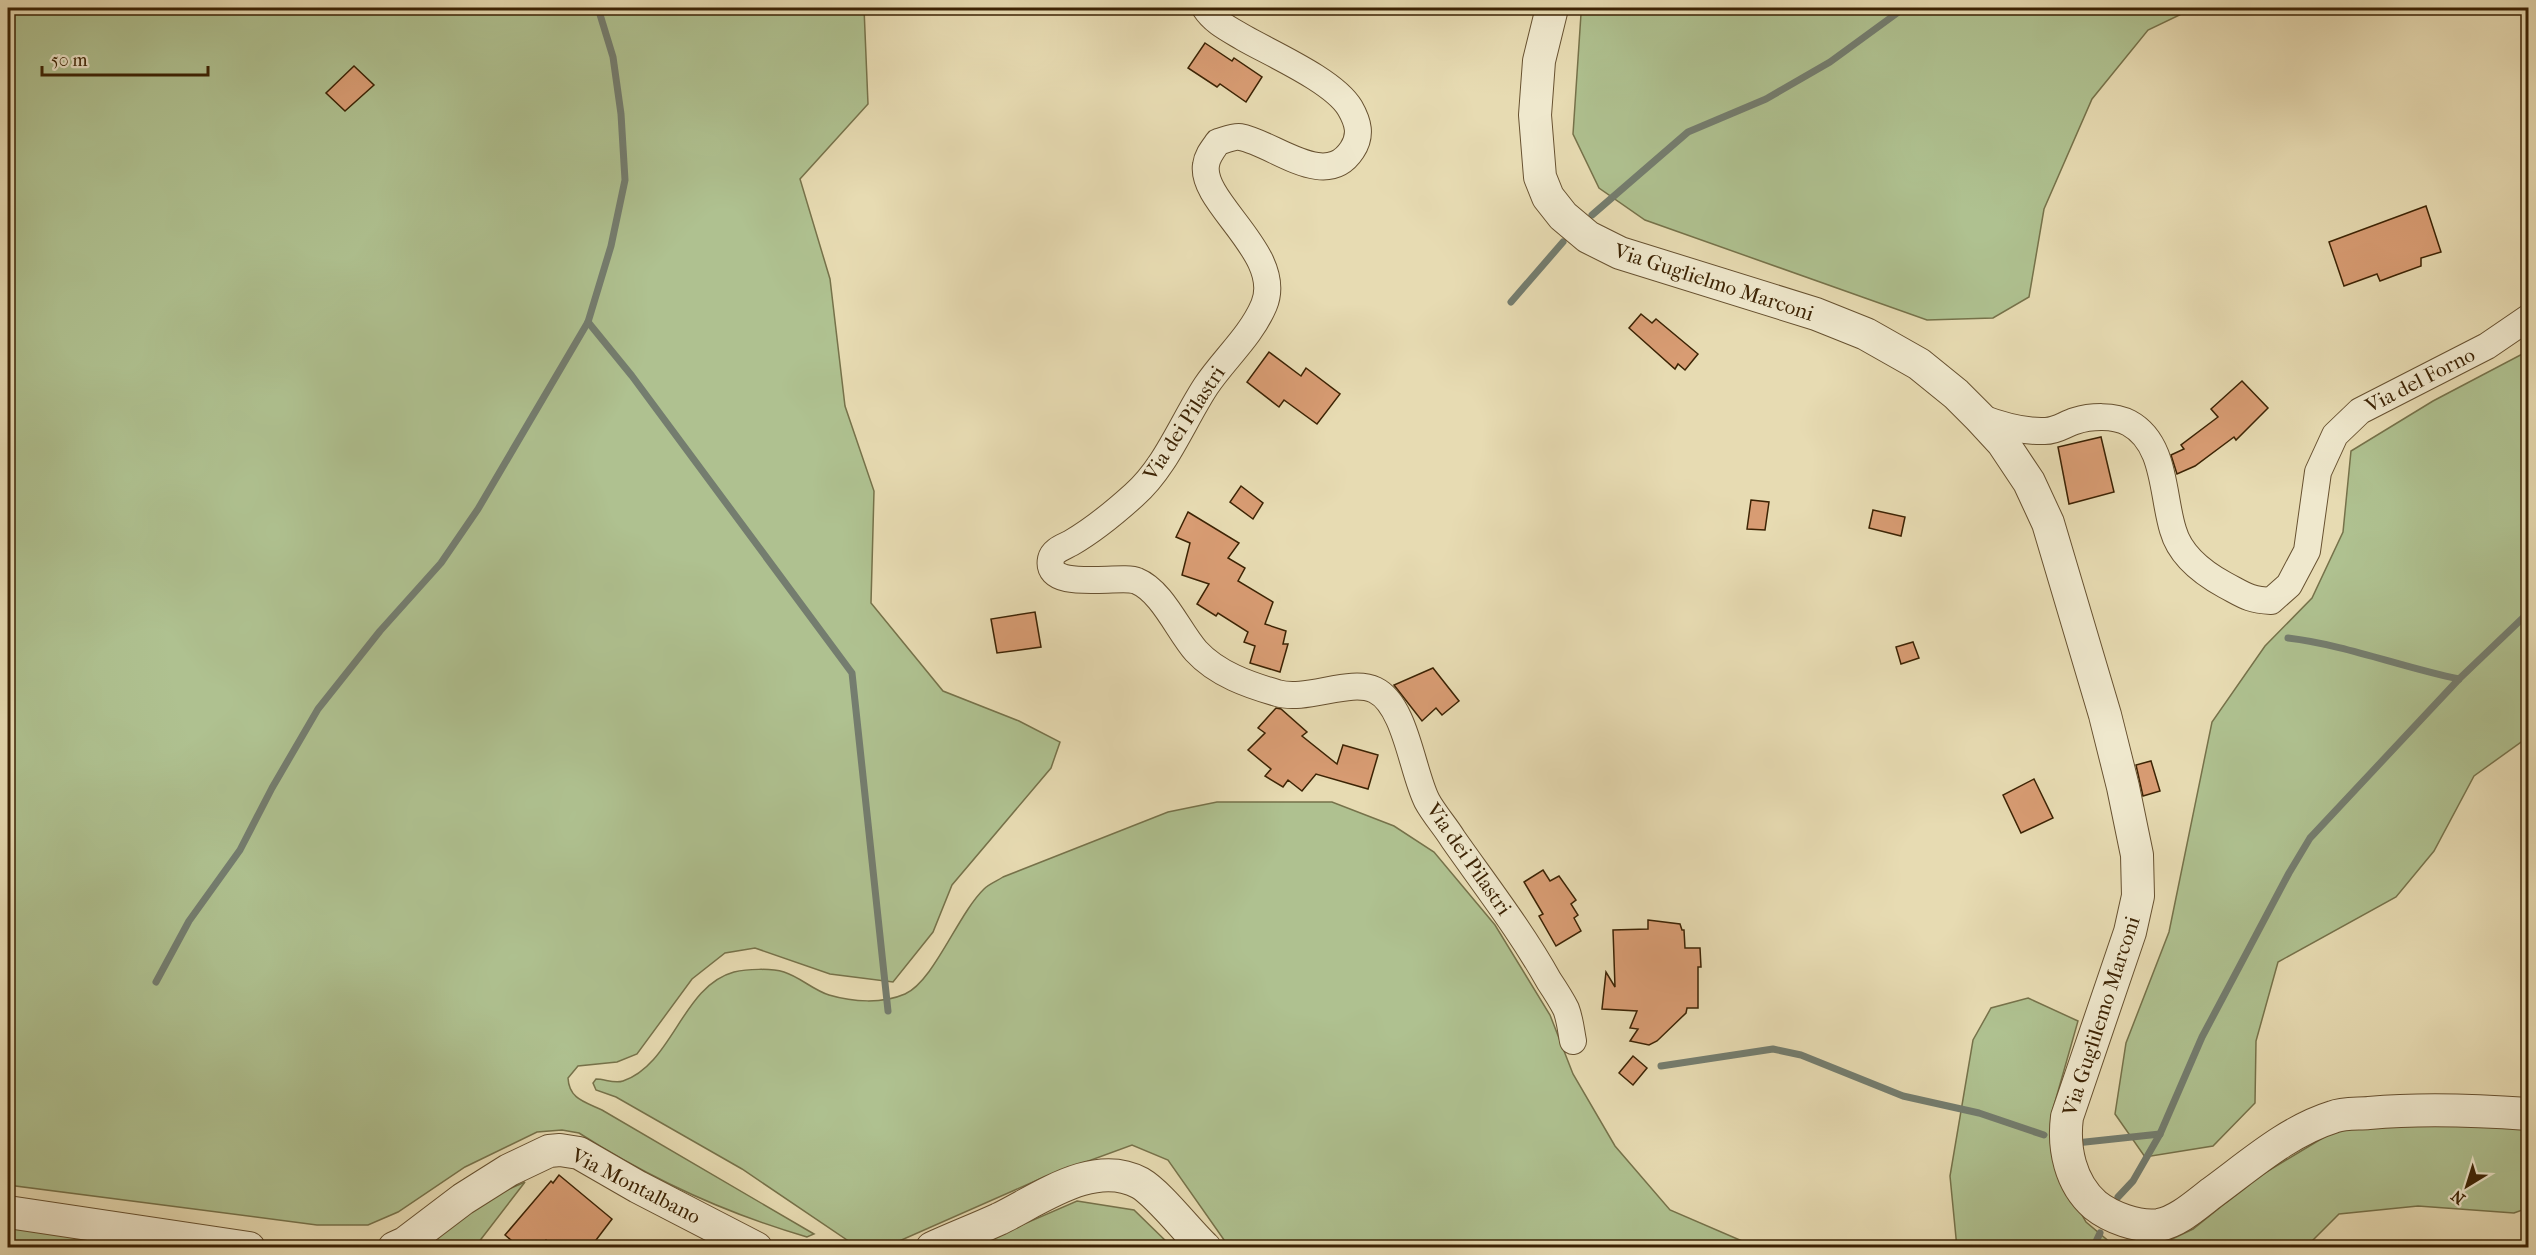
<svg xmlns="http://www.w3.org/2000/svg" width="2536" height="1255" viewBox="0 0 2536 1255" font-family="'IM FELL French Canon',serif">
<style>
.green{fill:#afc190;stroke:#76724a;stroke-width:1.5}
.lines{fill:none;stroke-linecap:round;stroke-linejoin:round}
.stream{stroke:#747d6f;stroke-width:7}
.building{fill:#d89c73;stroke:#3c2304;stroke-width:1.5}
.minor-casing{stroke:#675130;stroke-width:28}
.tertiary-casing{stroke:#675130;stroke-width:34}
.minor{stroke:#efe8cd;stroke-width:26}
.tertiary{stroke:#efe8cd;stroke-width:32}
.labels{text-anchor:middle;stroke-width:5;stroke-linejoin:round;paint-order:stroke}
.street-label{font-size:21px;fill:#3c2304;stroke:#efe8cd}
</style>
<rect width="100%" height="100%" fill="#e7dbb2"/>
<filter id="stains"><feTurbulence type="fractalNoise" baseFrequency=".00333" numOctaves="4"/><feColorMatrix values="0 0 0 0 .2 0 0 0 0 .09 0 0 0 0 .02 0 0 0 .5 -.17"/></filter>
<radialGradient id="worn" r=".72"><stop offset=".6" stop-color="#630" stop-opacity="0"/><stop offset="1" stop-color="#630" stop-opacity=".3"/></radialGradient>
<g class="green">
<path d="M8 8H864L868 104 800 179 830 279 845 406 874 491 871 603 943 691 1019 721 1060 742 1051 768 952 885 933 932 893 982 830 974 755 948 725 953 692 979 637 1054 617 1062 578 1066 568 1078C569 1099 585 1102 602 1110L814 1234 807 1237C728 1214 649 1178 579 1133L562 1130 537 1132 465 1167 398 1212 368 1225H317L8 1185Z"/>
<path d="M1585 8H2194L2148 30 2092 99 2044 209 2029 297 1993 318 1927 320 1645 220 1599 188 1573 134 1581 14Z"/>
<path d="M2528 351V737L2474 776 2434 851 2396 897 2278 962 2256 1041 2255 1103 2213 1146 2145 1157 2115 1114 2126 1043 2169 932 2212 722 2265 646 2312 598 2343 532 2351 451 2433 401Z"/>
<path d="M1217 802H1332L1394 826 1434 852 1495 925 1550 1015 1573 1074 1615 1146 1670 1210 1756 1247H1229L1168 1160 1132 1145 1042 1178 897 1242 853 1244 742 1169 616 1097 596 1090 593 1083 596 1079C605 1079 614 1084 623 1081 673 1064 682 986 734 972 747 969 771 968 784 972 800 977 813 990 829 995 853 1002 882 1004 905 994 934 981 958 914 984 889 989 884 997 881 1003 877L1168 812Z"/>
<path d="M2028 998 2078 1021 2051 1116 2054 1165 2086 1222 2111 1243 2136 1247 1957 1248 1950 1176 1973 1040 1991 1008Z"/>
<path d="M2407 1124 2528 1128V1208L2514 1213 2418 1206 2339 1214 2306 1247 2153 1248 2193 1229 2258 1177 2336 1130Z"/>
<path d="M525 1182 475 1247 424 1248 484 1200Z"/>
<path d="M1077 1201 1134 1210 1172 1247 969 1248Z"/>
<path d="M8 1225 158 1247H8Z"/>
</g>
<g class="lines">
<g class="stream">
<path d="M1592 215 1688 132 1766 99 1830 62 1904 8"/>
<path d="M1511 302 1563 242"/>
<path d="M588 322 632 376 852 673 888 1011"/>
<path d="M2288 638C2346 645 2401 667 2459 679"/>
<path d="M156 982 189 921 240 850 272 788 318 709 380 631 441 563 478 509 588 322 611 246 625 180 621 114 613 57 598 8"/>
<path d="M1661 1066 1773 1049 1801 1055 1903 1096 1979 1113 2044 1135"/>
<path d="M2076 1143 2160 1134"/>
<path d="M2118 1197 2133 1181 2160 1134 2202 1037 2289 873 2310 838 2459 679 2528 613"/>
<path d="M2093 1248 2100 1233"/>
</g>
</g>
<g class="building">
<path d="M1205 43 1232 61 1234 58 1262 77 1246 102 1220 84 1217 87 1188 68Z"/>
<path d="M354 66 374 85 345 111 326 93Z"/>
<path d="M2426 206 2441 252 2421 258V266L2396 275 2380 281 2377 274 2344 286 2329 242Z"/>
<path d="M1641 314 1652 323 1656 319 1698 354 1685 370 1678 364 1675 369 1629 328Z"/>
<path d="M1269 352 1301 376 1306 368 1340 394 1317 424 1284 400 1279 407 1247 382Z"/>
<path d="M2242 381 2268 408 2236 440 2234 437 2195 466 2177 474 2171 455 2184 449 2181 445 2218 417 2211 409Z"/>
<path d="M2101 437 2114 492 2069 504 2058 447Z"/>
<path d="M1241 486 1263 503 1253 519 1230 502Z"/>
<path d="M1751 500 1769 502 1765 530 1747 529Z"/>
<path d="M1873 510 1905 517 1901 536 1869 528Z"/>
<path d="M1188 512 1239 543 1228 558 1245 568 1238 581 1273 602 1265 624 1286 631 1283 644H1288L1280 672 1250 663 1255 646 1244 642 1248 632 1218 613 1216 616 1197 604 1209 584 1182 575 1190 543 1176 537Z"/>
<path d="M1035 612 1041 647 997 653 991 619Z"/>
<path d="M1913 642 1919 658 1901 664 1896 647Z"/>
<path d="M1433 668 1459 701 1442 715 1436 708 1422 721 1394 685Z"/>
<path d="M1276 708 1281 709 1307 732 1302 736 1337 764 1343 745 1378 755 1368 789 1316 774 1302 791 1288 780 1283 787 1265 776 1271 769 1248 750 1265 733 1258 728Z"/>
<path d="M2151 761 2160 791 2143 796 2136 765Z"/>
<path d="M2034 779 2053 818 2021 833 2003 795Z"/>
<path d="M1543 870 1550 881 1559 876 1576 900 1571 904 1578 915 1574 918 1581 931 1556 946 1539 916 1543 914 1524 882Z"/>
<path d="M1648 920 1680 924 1682 930H1684L1685 948H1700L1701 967H1698V1008H1687L1686 1013 1657 1041 1649 1045 1630 1041 1638 1029 1630 1028 1637 1011 1602 1009 1606 972 1615 987 1613 930 1648 929Z"/>
<path d="M1633 1056 1647 1068 1633 1085 1619 1073Z"/>
<path d="M559 1175 612 1219 590 1248H556L546 1240 539 1248H520L505 1235 551 1181 553 1183Z"/>
</g>
<g class="lines">
<defs>
<g id="minor">
<path d="M1205 8C1214 22 1229 29 1244 38 1272 54 1334 81 1350 108 1358 122 1362 135 1352 150 1325 191 1274 143 1240 137 1234 136 1225 140 1218 142 1213 149 1207 156 1206 165 1200 203 1285 254 1264 305 1251 336 1224 359 1206 386 1183 421 1166 467 1134 495 1113 514 1095 529 1071 543 1064 547 1053 550 1051 559 1044 593 1121 574 1137 581 1162 591 1179 632 1196 651 1217 674 1249 685 1277 693 1306 702 1350 678 1375 690 1406 705 1412 772 1427 801 1434 814 1445 826 1453 839 1486 886 1521 931 1549 981 1555 990 1561 999 1566 1009 1570 1019 1571 1031 1573 1041"/>
<path d="M1979 417C2000 425 2022 432 2045 431 2057 431 2065 424 2075 421 2091 416 2114 415 2129 423 2166 443 2162 495 2173 530 2180 555 2203 573 2225 585 2244 595 2249 600 2271 601L2289 585 2307 551 2318 472 2335 435 2360 411 2487 346 2528 318"/>
</g>
<g id="tertiary">
<path d="M1552 8 1539 61 1535 115 1540 177 1548 197 1563 216 1588 237 1620 253 1816 314 1866 334 1919 364 1956 394 1979 417 2003 443 2029 482 2048 523 2105 715 2123 787 2137 855 2138 896 2130 932 2067 1117C2063 1148 2070 1183 2095 1205 2110 1217 2138 1228 2159 1225 2179 1221 2197 1204 2213 1192 2250 1165 2288 1131 2333 1117 2343 1113 2357 1114 2369 1113 2423 1108 2474 1110 2528 1114"/>
<path d="M8 1212 249 1248"/>
<path d="M394 1248 405 1243 463 1199 509 1170 549 1151 560 1150 579 1153 638 1187 756 1248"/>
<path d="M932 1248C954 1238 977 1229 999 1219 1040 1199 1094 1158 1140 1183 1159 1194 1187 1231 1205 1248"/>
</g>
</defs>
<use href="#minor" class="minor-casing"/>
<use href="#tertiary" class="tertiary-casing"/>
<use href="#minor" class="minor"/>
<use href="#tertiary" class="tertiary"/>
</g>
<g class="labels">
<g class="street-label">
<text transform="translate(1714 282) rotate(18)" y="7">Via Guglielmo Marconi</text>
<text transform="translate(2420 380) rotate(-27)" y="7">Via del Forno</text>
<text transform="translate(1184 423) rotate(-57)" y="7">Via dei Pilastri</text>
<text transform="translate(1469 859) rotate(55)" y="7">Via dei Pilastri</text>
<text transform="translate(2101 1016) rotate(-72)" y="7">Via Guglilemo Marconi</text>
<text transform="translate(636 1186) rotate(27)" y="7">Via Montalbano</text>
</g>
</g>
<rect width="2536" height="1255" fill="none" stroke="#e7dbb2" stroke-width="30"/>
<rect x="9" y="9" width="2518" height="1237" fill="none" stroke="#3c2304" stroke-width="3"/>
<rect x="15" y="15" width="2506" height="1225" fill="none" stroke="#3c2304" stroke-width="1.5"/>
<g transform="translate(2467 1186) rotate(218)" stroke="#efe8cd" stroke-width="4.5" paint-order="stroke">
<path d="M0-4.5L10 22L0 15L-10 22Z" fill="#3c2304"/>
<text y="-9" font-size="16" font-weight="bold" text-anchor="middle" fill="#3c2304">N</text>
</g>
<path d="M42 66v9h166v-9" fill="none" stroke="#3c2304" stroke-width="3"/>
<text x="51" y="66" font-size="18" fill="#3c2304" stroke="#efe8cd" stroke-width="4.5" paint-order="stroke">50 m</text>
<rect width="100%" height="100%" filter="url(#stains)"/>
<rect width="100%" height="100%" fill="url(#worn)"/>
</svg>
